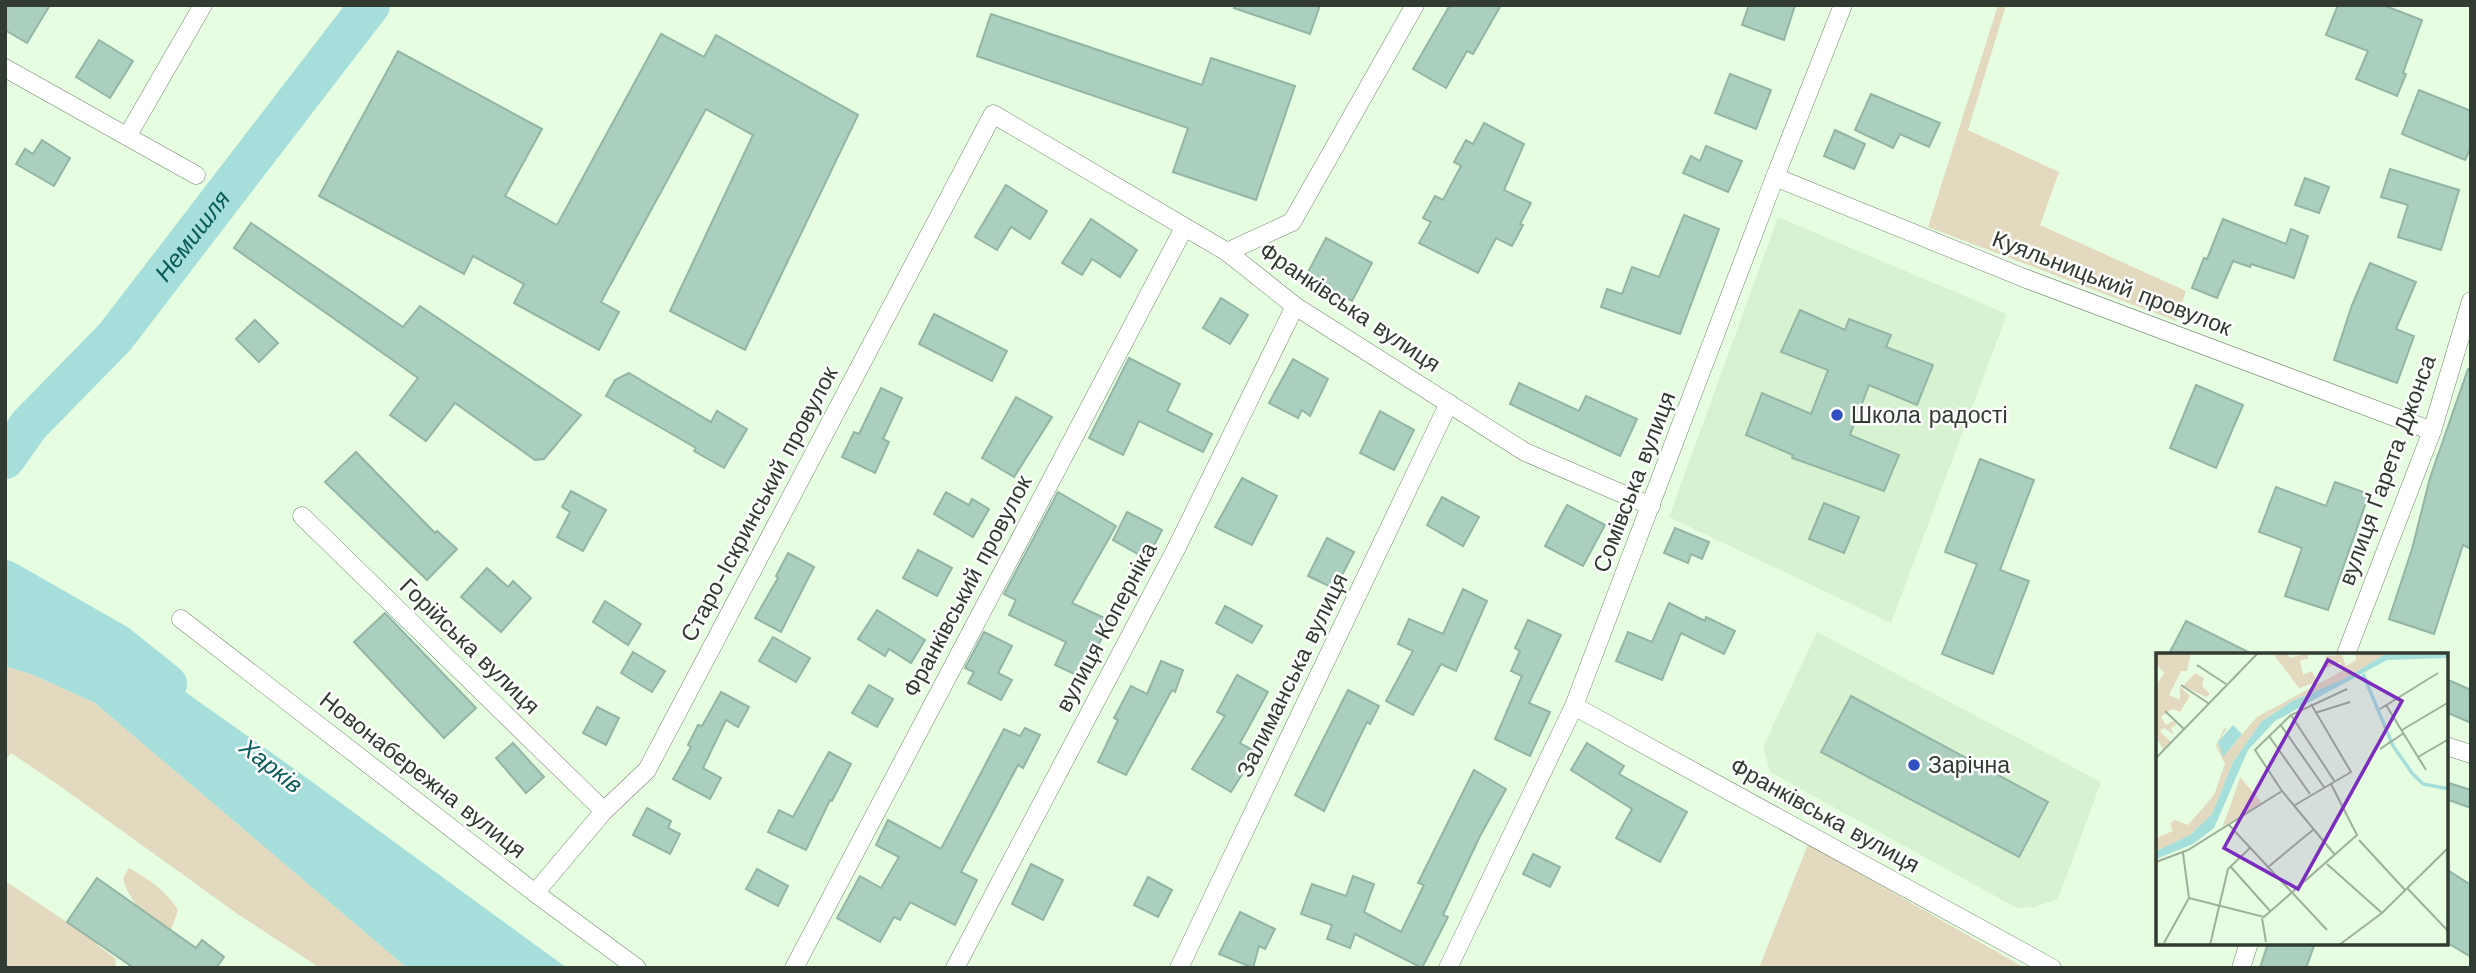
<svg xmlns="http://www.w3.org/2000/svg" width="2476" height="973" viewBox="0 0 2476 973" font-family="'Work Sans',sans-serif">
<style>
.built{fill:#d7f2d1}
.green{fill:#e3d9bf}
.water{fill:#a5deda}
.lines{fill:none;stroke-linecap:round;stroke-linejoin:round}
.river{stroke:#a5deda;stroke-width:40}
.building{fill:#abcfbe;stroke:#92b5a5;stroke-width:2}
.street-casing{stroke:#72876e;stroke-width:19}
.street{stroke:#fff;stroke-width:18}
.poi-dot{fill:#3150c1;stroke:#fff;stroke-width:2.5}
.labels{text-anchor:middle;stroke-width:5;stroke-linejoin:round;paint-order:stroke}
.street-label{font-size:23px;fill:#323b31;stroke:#fff}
.poi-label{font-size:23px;fill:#323b31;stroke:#fff;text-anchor:start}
.water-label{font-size:24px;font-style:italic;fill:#085b58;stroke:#fff}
.inset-river{fill:none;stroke:#a5deda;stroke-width:3.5}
.inset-road{fill:none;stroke:#9eaf9b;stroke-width:2}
.view{fill:#7b2cbf;fill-opacity:0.15;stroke:#7b2cbf;stroke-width:3.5}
.inset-edge{fill:none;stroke:#323b31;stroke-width:3.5}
</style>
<rect width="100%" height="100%" fill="#e6fde1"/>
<g class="built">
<path d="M1778 217 2007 314 1891 623 1669 517Z"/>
<path d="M1817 632 2101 782 2058 899 2034 907 2017 908 1770 772 1763 747Z"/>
</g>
<g class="green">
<path d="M1998 5H2006L1968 130 2059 172 2040 225 2186 291 2176 321 1928 227Z"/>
<path d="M5 666 31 674 95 703 407 968H320L239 915 57 784 11 753 5 762Z"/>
<path d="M1808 844 2025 968H1759Z"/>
<path d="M129 868C150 880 165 890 178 910L171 930 162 937C148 918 128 901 123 878Z"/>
<path d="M5 881 98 943 97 945 115 958 116 963 114 968H67L64 965 60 968H5Z"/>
</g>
<path class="water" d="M5 578 127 651 293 768 567 968H407L95 703 31 674 5 666Z"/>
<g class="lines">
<g class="river">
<path id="s1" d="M5 459 29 425 115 337 370 5"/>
<path d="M5 580 117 644 167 684"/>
</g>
</g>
<g class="building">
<path d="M5 5H50L27 43 5 30Z"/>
<path d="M1235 5H1320L1310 34 1234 8Z"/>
<path d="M1450 5H1501L1473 54 1467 51 1446 88 1413 69Z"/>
<path d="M1749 5H1795L1784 40 1742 25Z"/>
<path d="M2338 5H2383L2422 20 2403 73 2406 74 2397 96 2356 79 2368 51 2326 35Z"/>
<path d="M991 14 1202 85 1211 58 1295 86 1256 200 1173 172 1188 128 977 56Z"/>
<path d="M661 34 704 57 716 35 858 115 745 350 670 311 753 135 706 109 601 302 619 312 599 350 514 303 524 284 473 256 464 274 319 196 398 51 542 129 505 196 557 225Z"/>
<path d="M99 40 133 61 110 98 76 77Z"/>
<path d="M1730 74 1771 90 1756 129 1715 113Z"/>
<path d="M2419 90 2471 111V147L2465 160 2402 134Z"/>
<path d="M1871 94 1940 123 1929 147 1900 134 1893 148 1855 130Z"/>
<path d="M1484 123 1524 144 1504 190 1531 203 1520 224 1523 225 1512 246 1496 238 1478 273 1419 243 1431 222 1423 218 1435 196 1443 200 1461 166 1454 162 1466 140 1473 144Z"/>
<path d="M1835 130 1865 144 1854 169 1824 156Z"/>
<path d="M42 140 70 158 54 186 16 164 25 149 33 154Z"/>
<path d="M1706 146 1742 161 1728 192 1683 173 1691 156 1700 161Z"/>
<path d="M2390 169 2459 190 2441 250 2398 237 2408 205 2381 197Z"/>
<path d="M2305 178 2329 187 2319 213 2295 205Z"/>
<path d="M1006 185 1047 211 1030 239 1011 227 997 250 975 237Z"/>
<path d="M1684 215 1719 229 1680 334 1601 307 1607 289 1622 294 1632 267 1659 277Z"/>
<path d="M1091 219 1137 250 1120 277 1092 259 1082 275 1062 263Z"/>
<path d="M2223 219 2286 244 2291 229 2308 236 2294 278 2251 264 2250 267 2233 261 2217 298 2192 288 2204 258 2207 259Z"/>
<path d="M251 223 403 327 420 306 581 415 544 459 535 460 455 403 426 441 390 415 418 378 234 248Z"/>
<path d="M1326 238 1372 263 1352 301 1306 276Z"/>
<path d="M2370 263 2416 282 2396 329 2414 336 2397 383 2334 360 2352 305Z"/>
<path d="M1221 298 1248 315 1230 344 1203 328Z"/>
<path d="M1800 310 1845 330 1849 319 1891 335 1886 347 1933 365 1917 405 1869 385 1850 435 1899 455 1884 491 1792 458 1793 455 1746 435 1762 393 1811 414 1828 370 1781 352Z"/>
<path d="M934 314 1007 351 992 381 919 344Z"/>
<path d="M255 320 278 343 259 362 236 339Z"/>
<path d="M1129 358 1180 384 1167 411 1212 434 1203 452 1139 421 1123 455 1089 438Z"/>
<path d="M1293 359 1328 379 1310 416 1302 410 1298 418 1269 403Z"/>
<path d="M2468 369 2471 370V549L2463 545 2434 634 2389 619 2412 549 2430 478Z"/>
<path d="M629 373 711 422 717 411 747 429 724 468 694 451 696 448 606 396 615 380Z"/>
<path d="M1519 383 1579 411 1586 396 1637 419 1620 456 1510 404Z"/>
<path d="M2196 385 2243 405 2216 468 2170 448Z"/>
<path d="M881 388 902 398 883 439 889 442 875 473 842 457 854 432 859 434Z"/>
<path d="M1016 397 1052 417 1014 477 982 458Z"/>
<path d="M1380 411 1414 430 1394 470 1360 453Z"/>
<path d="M356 452 435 533 437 531 457 549 427 580 325 482Z"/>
<path d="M1980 459 2034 480 2000 570 2029 581 1993 674 1942 654 1977 564 1945 552Z"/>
<path d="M1242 478 1277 496 1252 545 1215 527Z"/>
<path d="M2335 482 2369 494 2328 610 2285 596 2302 548 2259 532 2276 487 2326 506Z"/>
<path d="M571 491 606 510 583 551 557 537 570 512 562 507Z"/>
<path d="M946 492 969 505 972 499 989 509 973 537 934 514Z"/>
<path d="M1058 492 1116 526 1072 603 1111 621 1081 677 1055 665 1066 642 1009 615 1016 600 1004 594Z"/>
<path d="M1442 497 1479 517 1463 546 1427 525Z"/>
<path d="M1824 503 1859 517 1844 553 1809 539Z"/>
<path d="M1567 505 1605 525 1583 566 1545 546Z"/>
<path d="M1127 512 1162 530 1147 559 1113 540Z"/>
<path d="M1675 528 1709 542 1702 559 1691 554 1688 563 1664 553Z"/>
<path d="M1327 538 1354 552 1335 589 1308 576Z"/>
<path d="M918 550 952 568 937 596 903 578Z"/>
<path d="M788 553 814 567 781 632 755 618 778 578 776 576Z"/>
<path d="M487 568 508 587 513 581 531 598 501 632 461 597Z"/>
<path d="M1463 589 1487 601 1456 671 1441 664 1413 715 1386 701 1413 651 1398 644 1409 619 1443 634Z"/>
<path d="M605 601 641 624 628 645 593 622Z"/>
<path d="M1669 603 1705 621 1706 617 1735 631 1724 654 1681 633 1662 680 1616 661 1628 632 1652 642Z"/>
<path d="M1225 606 1262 626 1252 643 1216 623Z"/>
<path d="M877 610 925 640 911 663 889 649 885 656 858 639Z"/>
<path d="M385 613 476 708 444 738 354 642Z"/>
<path d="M1528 620 1561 635 1529 703 1550 712 1530 756 1495 739 1522 676 1511 671 1520 651 1515 648Z"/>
<path d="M2186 621 2252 654H2169Z"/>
<path d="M984 632 1012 646 998 673 1012 680 1001 700 968 683 974 672 965 668Z"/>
<path d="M773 637 810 658 796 682 759 661Z"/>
<path d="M633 652 665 671 652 692 621 673Z"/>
<path d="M1161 661 1183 670 1175 692 1172 690 1126 775 1098 762 1118 720 1114 718 1131 686 1147 694Z"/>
<path d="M1237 675 1268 692 1240 743 1256 752 1231 792 1192 769 1225 716 1217 712Z"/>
<path d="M2446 679 2471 690V723L2446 712Z"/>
<path d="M869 685 893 699 877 727 852 713Z"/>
<path d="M1348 690 1379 706 1370 724 1367 722 1324 811 1295 795Z"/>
<path d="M721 692 749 707 738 727 726 720 703 768 721 778 710 799 673 779 691 747 688 745 698 725 702 726Z"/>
<path d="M1851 696 2048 802 2019 857 1821 752Z"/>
<path d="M597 707 619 718 606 745 583 733Z"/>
<path d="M1025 728 1040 735 1023 768 1018 765 961 872 977 880 955 925 910 902 900 920 894 917 880 942 837 918 860 876 881 888 899 857 876 845 888 820 941 849 1004 729 1020 736Z"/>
<path d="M513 743 544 777 526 793 496 758Z"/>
<path d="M1587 743 1624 766 1619 774 1687 812 1660 862 1616 838 1632 809 1571 770Z"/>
<path d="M829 752 851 764 832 801 830 800 806 850 768 832 779 810 793 817Z"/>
<path d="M1474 770 1506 789 1480 836 1443 915 1448 917 1422 968 1355 934 1350 948 1327 939 1332 925 1301 914 1312 884 1346 896 1353 876 1374 884 1364 912 1401 932 1424 885 1418 883Z"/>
<path d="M2446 782 2471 790V808L2446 799Z"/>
<path d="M647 808 671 821 668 828 680 834 670 854 633 835Z"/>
<path d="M1533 854 1560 867 1550 887 1523 874Z"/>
<path d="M1031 864 1063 880 1043 920 1012 904Z"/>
<path d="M757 869 788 886 778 906 746 889Z"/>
<path d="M2446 869 2471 885V957L2446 942Z"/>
<path d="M1148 877 1172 890 1158 917 1134 905Z"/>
<path d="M97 878 196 948 202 940 224 957 216 968H134L67 922Z"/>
<path d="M1240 912 1275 929 1265 949 1259 946 1253 968 1219 954Z"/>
<path d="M2268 943H2315L2306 968H2260Z"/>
</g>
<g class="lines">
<defs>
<g id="street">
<path d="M5 68 196 175"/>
<path d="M128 135 203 5"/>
<path d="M1775 177 2024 278 2432 431"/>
<path d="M1227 252 1292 222 1415 5"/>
<path d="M302 516 604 811"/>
<path d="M181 619 535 893 637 968"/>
<path d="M2346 654 2432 431 2471 301"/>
<path d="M1574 706 2052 968"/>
<path d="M2446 746 2471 754"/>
<path d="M535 893 604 811 647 770 993 114 1227 252 1295 306 1525 452 1651 506"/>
<path d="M794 968 1184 228"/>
<path d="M955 968 1176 549 1295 306"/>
<path d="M1179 968 1449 403"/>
<path d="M1448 968 1574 706 1775 177 1843 5"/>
<path d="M2241 968 2249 943"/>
</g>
</defs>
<use href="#street" class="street-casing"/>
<use href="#street" class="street"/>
</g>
<g class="poi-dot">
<circle cx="1837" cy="415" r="7"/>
<circle cx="1914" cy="765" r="7"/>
</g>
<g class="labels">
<g class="street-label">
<text transform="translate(2112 283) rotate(21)" y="8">Куяльницький провулок</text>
<text transform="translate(1350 307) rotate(34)" y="8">Франківська вулиця</text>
<text transform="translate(2387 470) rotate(-70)" y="8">вулиця Ґарета Джонса</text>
<text transform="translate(1634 482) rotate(-69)" y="8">Сомівська вулиця</text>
<text transform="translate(759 504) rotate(-62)" y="8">Старо-Іскринський провулок</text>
<text transform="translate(967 586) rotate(-62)" y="8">Франківський провулок</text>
<text transform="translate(1106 627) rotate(-62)" y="8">вулиця Коперніка</text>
<text transform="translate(470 646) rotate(44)" y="8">Горійська вулиця</text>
<text transform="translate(1292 675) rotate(-64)" y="8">Залиманська вулиця</text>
<text transform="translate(423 775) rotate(38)" y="8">Новонабережна вулиця</text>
<text transform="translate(1825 815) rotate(29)" y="8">Франківська вулиця</text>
</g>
<g class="poi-label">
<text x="1851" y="423">Школа радості</text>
<text x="1928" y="773">Зарічна</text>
</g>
<g class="water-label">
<text dy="8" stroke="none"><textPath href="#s1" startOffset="292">Немишля</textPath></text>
<text transform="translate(271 766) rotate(38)" y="8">Харків</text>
</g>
</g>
<g transform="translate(2156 653)">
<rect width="292" height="292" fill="#e6fde1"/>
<path d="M0 0H35L31 18H25L13 42 24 47V33L34 43 24 59 16 56 5 64 10 72 17 68 21 71 15 75 18 82 8 75 4 78 15 89 7 96 0 84V33L8 20 0 11ZM131 0 134 5 152 0V6L144 7 147 22 156 18 161 29 143 35 118 2ZM199 0H231L188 26 136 48 105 69 77 109 56 161 34 182 0 198V185L17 178 14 171 18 167 32 172 58 142 69 111 60 93 61 90 68 76 71 75 62 90 67 103 101 64 188 17 184 9 168 16 170 3 186 2 190 13 200 7ZM39 20 48 25 46 33 54 41 50 44 27 33ZM84 124 106 150 66 174 74 154Z" fill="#e3d9bf"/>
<path d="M231 0H292V5L231 7 119 68 92 97 58 175 37 191 0 206V198L34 182 56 161 77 109 105 69 136 48 188 26ZM77 72 86 81 67 104 62 89Z" fill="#a5deda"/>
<path class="inset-river" d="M207 21 237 93 256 120 267 131 293 136"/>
<path class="inset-road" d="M41 12 70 31M25 32 52 50M230 52 270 117M224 56 282 20M9 58 28 76M159 60 194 49M135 62 179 129M124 71 168 134M246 77 293 49M113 83 154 141M224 96 248 80M262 104 293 86M0 105 102 0M139 152 195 119 155 51M73 172 171 277M203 187 249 237M179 202 126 138 99 97 135 62 191 36M0 209 32 197 126 138M171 211 226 260M74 213 115 259M111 215 158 176M252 236 293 279M33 245 108 264 201 182 175 131M106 265 110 289M8 290 33 245 27 200M54 292 72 216 94 195M183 292 226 260 293 194"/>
<path class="view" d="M172 7 246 48 142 236 68 195Z"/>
<rect width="292" height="292" class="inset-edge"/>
</g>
<rect width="2476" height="973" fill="none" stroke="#323b31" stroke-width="14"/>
</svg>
